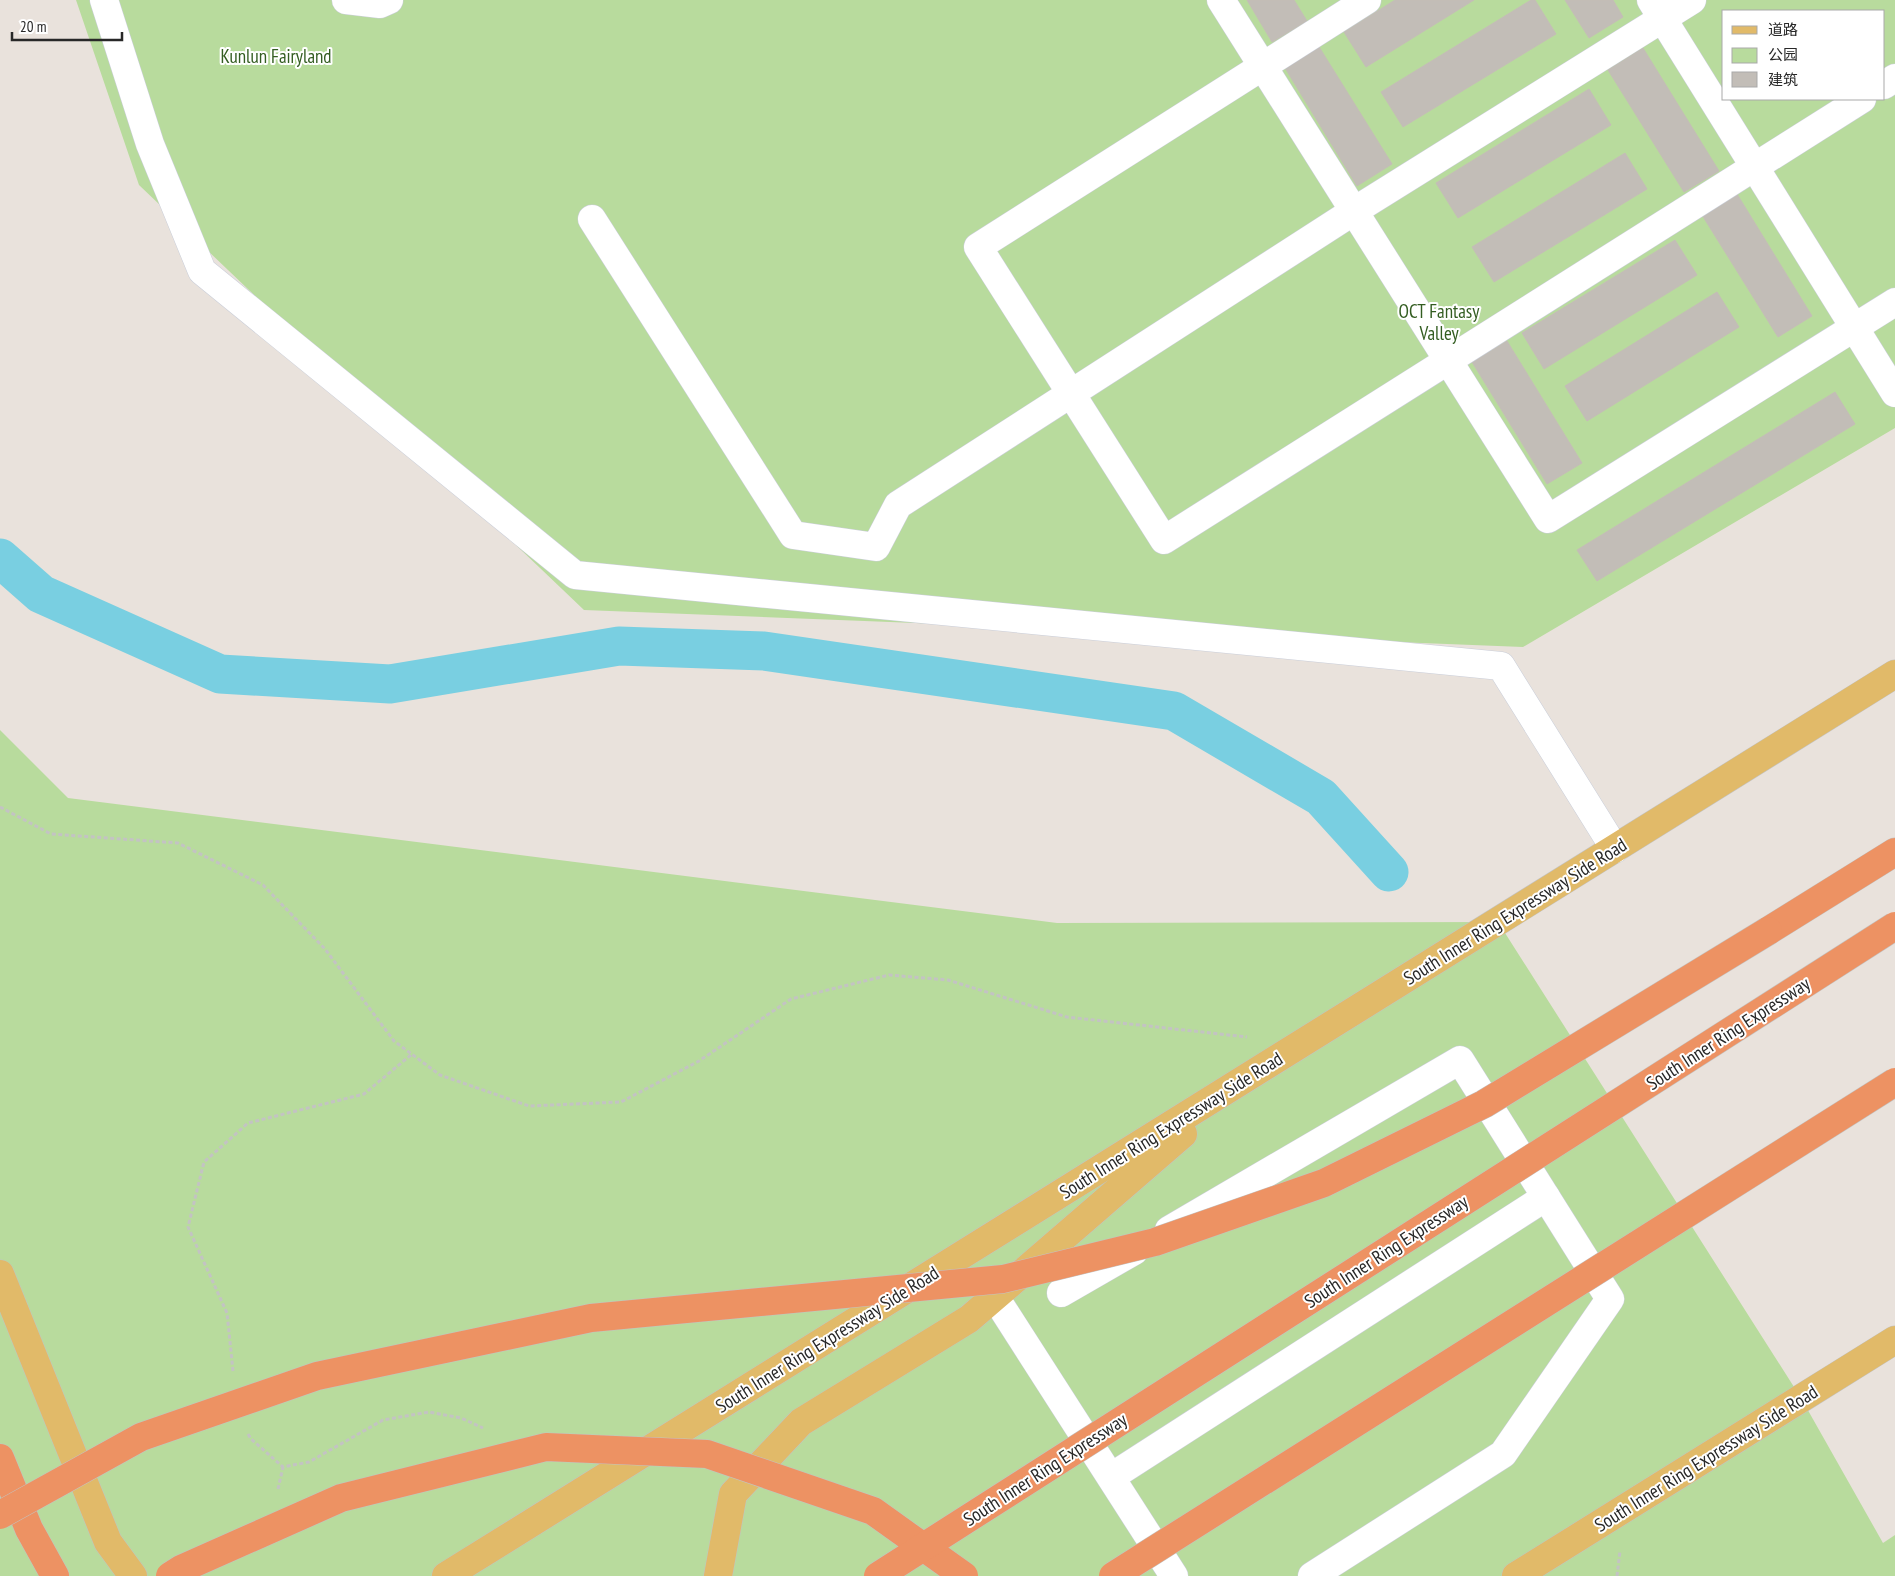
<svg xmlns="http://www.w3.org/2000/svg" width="1895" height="1576" viewBox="0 0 1895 1576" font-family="'PT Sans Narrow','Noto Sans SC',sans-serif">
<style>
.green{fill:#b8db9d;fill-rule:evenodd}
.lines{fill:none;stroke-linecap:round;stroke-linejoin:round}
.canal{stroke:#79cfe1;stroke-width:39}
.building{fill:#c2bdb7;stroke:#c4beb6}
.minor-casing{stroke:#caced9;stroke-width:29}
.major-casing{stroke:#c3c3c3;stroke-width:29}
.highway-casing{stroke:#c3c3c3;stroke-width:29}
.path{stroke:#c3c3c3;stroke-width:3;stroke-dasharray:4 2.5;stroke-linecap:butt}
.minor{stroke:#fff;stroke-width:28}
.major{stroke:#e1ba69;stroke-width:28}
.highway{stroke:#ed9263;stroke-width:28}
.highway-bridge-casing{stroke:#c3c3c3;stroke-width:29;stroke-linecap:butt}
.highway-bridge{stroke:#ed9263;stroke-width:28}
.labels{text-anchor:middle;stroke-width:4;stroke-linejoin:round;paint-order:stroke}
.park-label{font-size:19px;fill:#335d21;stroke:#fff}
.street-label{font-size:19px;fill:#282828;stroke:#fff}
</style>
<rect width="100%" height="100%" fill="#e9e2dc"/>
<g class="green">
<path d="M76 0H1895V428L1523 647 584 610 139 185ZM1724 11H1884V99H1724Z"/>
<path d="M0 730 68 798 1057 923 1498 922 1801 1398 1883 1543 1895 1535V1576H0Z"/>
</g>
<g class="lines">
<path class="canal" d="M0 558 41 594 220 674 390 684 619 646 764 651 1174 711 1321 797 1389 872"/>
</g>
<g class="building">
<path d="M1247 0H1294L1307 21 1272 42Z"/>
<path d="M1395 0H1474L1366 67 1344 32Z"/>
<path d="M1531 0H1535L1556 34 1403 127 1381 92Z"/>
<path d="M1565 0H1613L1623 17 1589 38Z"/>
<path d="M1316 42 1392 164 1357 186 1282 63Z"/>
<path d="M1643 48 1719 171 1684 192 1608 70Z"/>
<path d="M1589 89 1611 125 1458 218 1436 183Z"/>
<path d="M1625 153 1647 189 1494 282 1472 247Z"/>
<path d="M1737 194 1812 316 1778 337 1702 215Z"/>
<path d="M1675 240 1697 275 1544 369 1522 333Z"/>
<path d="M1717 292 1739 327 1587 421 1565 386Z"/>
<path d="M1507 341 1582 463 1547 484 1472 362Z"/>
<path d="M1835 392 1855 424 1597 581 1577 550Z"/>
</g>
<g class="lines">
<defs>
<g id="minor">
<path d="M104 0 150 144 202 271 575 575 1501 666 1615 849"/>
<path d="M346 0 380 4 389 0"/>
<path d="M1221 0 1548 519 1895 302"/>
<path d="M1367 0 978 247 1164 540 1862 99"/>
<path d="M1651 0 1895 393"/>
<path d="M1884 85 1895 78"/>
<path d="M592 219 793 535 876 547 898 505 1354 211 1692 0"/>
<path d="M1169 1230 1460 1060 1610 1299 1503 1454 1312 1576"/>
<path d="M1061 1293 1134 1251"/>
<path d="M995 1297 1174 1576"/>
<path d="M1111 1477 1546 1197"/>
</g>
<g id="major">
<path d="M0 1274 108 1542 133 1576"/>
<path d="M446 1576 1895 674"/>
<path d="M718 1576 733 1494 801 1422 969 1319 1183 1134"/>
<path d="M1516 1576 1895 1340"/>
</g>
<g id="highway">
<path d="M1768 931 1895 852"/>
<path d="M0 1458 29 1529 55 1576"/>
</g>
</defs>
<use href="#minor" class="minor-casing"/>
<use href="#major" class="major-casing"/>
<use href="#highway" class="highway-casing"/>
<g class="path">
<path d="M0 807 51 834 178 843 263 885 325 949 394 1041 440 1075 529 1106 621 1102 699 1061 791 999 889 975 948 980 1067 1017 1247 1037"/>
<path d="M233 1371 227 1313 188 1227 204 1162 248 1123 364 1094 412 1054"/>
<path d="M248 1434 251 1439 283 1467 309 1462 383 1420 429 1412 461 1418 483 1428"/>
<path d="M278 1489 283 1467"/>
<path d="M1617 1576 1620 1551"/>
</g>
<use href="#minor" class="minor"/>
<use href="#major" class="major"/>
<use href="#highway" class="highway"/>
<defs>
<g id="highway-bridge">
<path d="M0 1515 141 1437 317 1376 591 1318 1003 1279 1155 1242 1324 1183 1484 1104 1768 931"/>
<path d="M170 1576 181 1569 341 1498 546 1447 707 1454 873 1511 964 1576"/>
<path d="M878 1576 1895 926"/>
<path d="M1113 1576 1895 1082"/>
</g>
</defs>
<use href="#highway-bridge" class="highway-bridge-casing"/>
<use href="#highway-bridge" class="highway-bridge"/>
</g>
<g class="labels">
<g class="park-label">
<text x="276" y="63">Kunlun Fairyland</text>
<text x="1439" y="318">OCT Fantasy<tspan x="1439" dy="22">Valley</tspan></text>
</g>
<g class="street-label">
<text transform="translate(1515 911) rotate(-32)" y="7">South Inner Ring Expressway Side Road</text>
<text transform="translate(1728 1033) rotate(-33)" y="7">South Inner Ring Expressway</text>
<text transform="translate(1171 1125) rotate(-32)" y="7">South Inner Ring Expressway Side Road</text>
<text transform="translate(1386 1251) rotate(-33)" y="7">South Inner Ring Expressway</text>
<text transform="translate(827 1339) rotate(-32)" y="7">South Inner Ring Expressway Side Road</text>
<text transform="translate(1706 1458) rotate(-32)" y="7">South Inner Ring Expressway Side Road</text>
<text transform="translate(1045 1469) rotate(-33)" y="7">South Inner Ring Expressway</text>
</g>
</g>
<rect x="1722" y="10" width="162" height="90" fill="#ffffff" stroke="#a9a9a9"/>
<rect x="1732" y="26" width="25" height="8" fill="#e1ba69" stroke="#a9a9a9"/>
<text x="1768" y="35" font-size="15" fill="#282828">道路</text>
<rect x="1732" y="48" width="25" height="15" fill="#b8db9d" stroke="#a9a9a9"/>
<text x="1768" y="60" font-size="15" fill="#282828">公园</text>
<rect x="1732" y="72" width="25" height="15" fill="#c2bdb7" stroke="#a9a9a9"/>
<text x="1768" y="85" font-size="15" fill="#282828">建筑</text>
<path d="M12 32v8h110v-8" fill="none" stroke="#282828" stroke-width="2.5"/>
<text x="20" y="32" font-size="15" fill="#282828" stroke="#ffffff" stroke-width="4" paint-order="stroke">20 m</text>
</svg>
